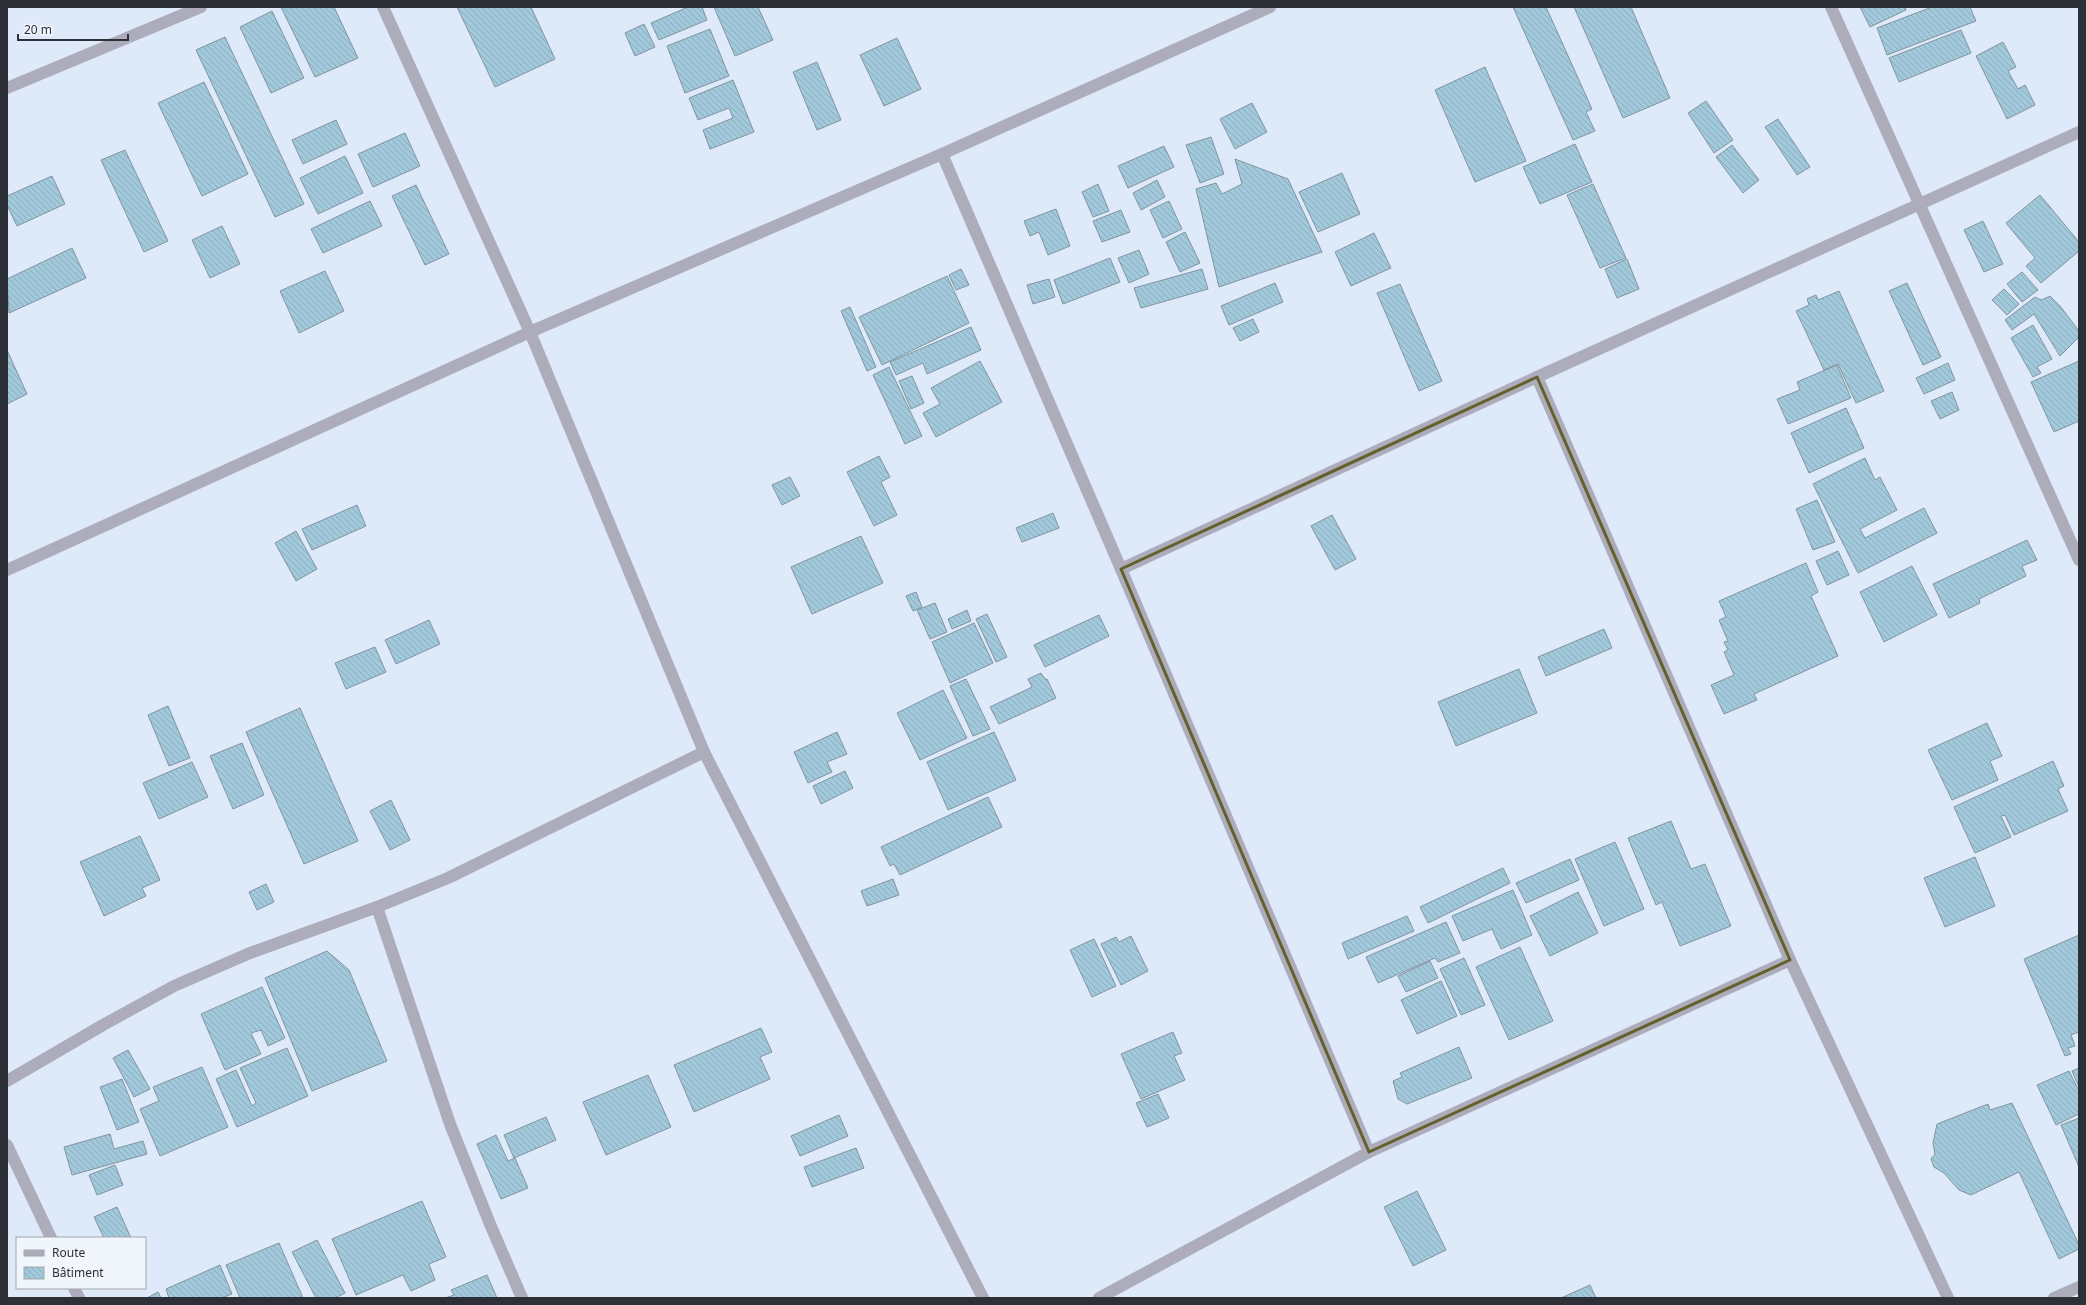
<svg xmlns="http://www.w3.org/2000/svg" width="2086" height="1305" viewBox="0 0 2086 1305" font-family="'Noto Sans',sans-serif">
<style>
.building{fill:url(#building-back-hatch);stroke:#82959e}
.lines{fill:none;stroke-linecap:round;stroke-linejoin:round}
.minor{stroke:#adacbb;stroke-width:12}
.marked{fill:none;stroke:#63602c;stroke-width:3;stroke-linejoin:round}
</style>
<defs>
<pattern id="building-back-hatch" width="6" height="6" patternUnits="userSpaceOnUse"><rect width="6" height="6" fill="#a1c8db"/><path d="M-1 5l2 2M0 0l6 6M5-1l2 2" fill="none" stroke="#8bacbd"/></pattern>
</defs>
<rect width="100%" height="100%" fill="#dee9fa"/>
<g class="building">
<path d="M281 7H334L358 58 315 77Z"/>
<path d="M457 7H531L555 59 495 87Z"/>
<path d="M688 7H702L707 20 659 40 651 23Z"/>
<path d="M714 7H758L773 40 735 56Z"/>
<path d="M1513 7H1546L1592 109 1586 112 1595 131 1573 140Z"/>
<path d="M1574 7H1631L1670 98 1623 118Z"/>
<path d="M1860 7H1905L1906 10 1870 27Z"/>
<path d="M1932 7H1970L1976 21 1887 55 1877 28Z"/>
<path d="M272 11 304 78 271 93 240 27Z"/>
<path d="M644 24 655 47 635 56 625 33Z"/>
<path d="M710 29 729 76 685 93 667 46Z"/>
<path d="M1961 30 1971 53 1899 82 1889 58Z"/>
<path d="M225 37 304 204 275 217 196 50Z"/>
<path d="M897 38 921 89 884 106 860 55Z"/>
<path d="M2003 42 2016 67 2008 71 2018 89 2025 85 2035 105 2007 119 1976 56Z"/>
<path d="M817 62 841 120 817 130 793 72Z"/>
<path d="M1485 67 1526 161 1475 182 1435 90Z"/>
<path d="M733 80 754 132 710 149 703 130 733 118 729 108 698 120 689 98Z"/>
<path d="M204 82 248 174 202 196 158 103Z"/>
<path d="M1706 101 1733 140 1714 153 1688 113Z"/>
<path d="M1252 103 1267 132 1235 149 1220 119Z"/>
<path d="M1778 119 1810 167 1797 175 1765 127Z"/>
<path d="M336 120 347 144 303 164 292 140Z"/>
<path d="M405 133 420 166 373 187 358 154Z"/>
<path d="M1211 137 1224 174 1200 183 1186 145Z"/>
<path d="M1575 144 1592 182 1540 204 1523 167Z"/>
<path d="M1732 145 1759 180 1743 193 1716 157Z"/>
<path d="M1164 146 1174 167 1128 188 1118 166Z"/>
<path d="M125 150 168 241 144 252 101 160Z"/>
<path d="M345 156 363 193 318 214 300 178Z"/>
<path d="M1235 159 1288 179 1322 252 1219 287 1196 189 1216 183 1222 194 1242 184Z"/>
<path d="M1342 173 1360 214 1318 232 1299 192Z"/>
<path d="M52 176 65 204 17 226 7 205V196Z"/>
<path d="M1157 180 1165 197 1141 210 1133 193Z"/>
<path d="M1098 184 1109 211 1093 217 1082 192Z"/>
<path d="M1593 184 1626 258 1600 268 1567 195Z"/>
<path d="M416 185 449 254 425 265 392 196Z"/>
<path d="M2040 195 2079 242V251L2041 283 2026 266 2035 258 2006 223Z"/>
<path d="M370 201 382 226 323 253 311 229Z"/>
<path d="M1169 201 1182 229 1163 238 1150 210Z"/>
<path d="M1056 209 1070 246 1048 255 1039 232 1030 236 1024 221Z"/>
<path d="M1121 210 1130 232 1102 242 1093 221Z"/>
<path d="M1983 221 2003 264 1984 272 1964 230Z"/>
<path d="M222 226 240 264 210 278 192 240Z"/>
<path d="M1185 232 1200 263 1180 272 1166 242Z"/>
<path d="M1374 233 1391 268 1351 286 1335 252Z"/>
<path d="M72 248 86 278 9 313 7 279Z"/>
<path d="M1139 250 1149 274 1129 283 1118 258Z"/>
<path d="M1110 258 1120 282 1063 304 1054 280Z"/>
<path d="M1627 259 1639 289 1617 298 1605 269Z"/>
<path d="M961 269 969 285 956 290 949 275Z"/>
<path d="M1202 269 1208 289 1141 308 1134 288Z"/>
<path d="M325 271 344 311 299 333 280 291Z"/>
<path d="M2022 272 2038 290 2022 302 2007 284Z"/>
<path d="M947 276 969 323 882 365 859 317Z"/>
<path d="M1049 279 1055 297 1033 304 1027 285Z"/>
<path d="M1275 283 1283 302 1229 325 1221 306Z"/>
<path d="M1907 283 1941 357 1923 365 1889 291Z"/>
<path d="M1400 284 1442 381 1419 391 1377 293Z"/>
<path d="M2004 289 2019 304 2007 315 1992 300Z"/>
<path d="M1839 291 1884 391 1856 403 1838 364 1824 370 1796 311 1809 305 1807 299 1816 295 1818 300Z"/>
<path d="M2050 296 2060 306 2079 331V337L2060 356 2034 314 2012 330 2005 320 2035 297 2041 300Z"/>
<path d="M850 307 876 367 867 371 841 311Z"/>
<path d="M1253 319 1259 332 1240 341 1233 328Z"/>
<path d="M2033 325 2052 359 2037 367 2041 373 2033 377 2011 338Z"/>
<path d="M971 327 981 350 927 374 923 363 896 375 890 362Z"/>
<path d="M7 350 27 394 7 404Z"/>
<path d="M980 361 1002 402 936 437 923 413 940 404 931 388Z"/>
<path d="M2079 361V421L2054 432 2031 382Z"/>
<path d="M1948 363 1955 380 1924 394 1916 378Z"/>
<path d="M1837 365 1851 398 1788 424 1777 399 1800 390 1797 382Z"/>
<path d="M889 367 922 436 905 444 873 375Z"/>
<path d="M912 376 924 403 911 409 899 381Z"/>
<path d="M1952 392 1959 410 1940 419 1931 401Z"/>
<path d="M1846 408 1864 448 1809 473 1791 433Z"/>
<path d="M879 456 890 477 881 482 897 515 874 526 847 472Z"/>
<path d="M1865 458 1875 480 1880 477 1897 510 1860 529 1865 538 1924 508 1937 533 1858 573 1813 484Z"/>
<path d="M790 477 800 496 782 505 772 485Z"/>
<path d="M1817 500 1835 542 1813 550 1796 509Z"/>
<path d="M357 505 366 526 312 550 302 529Z"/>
<path d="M1053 513 1059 528 1022 542 1016 528Z"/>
<path d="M1332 515 1356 559 1335 570 1311 526Z"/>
<path d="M296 531 317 569 296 581 275 543Z"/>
<path d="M861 536 883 583 812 614 791 567Z"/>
<path d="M2027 540 2037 560 2022 566 2026 576 1979 599 1980 603 1949 618 1933 584Z"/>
<path d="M1838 551 1849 575 1827 585 1816 561Z"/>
<path d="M1806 563 1818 592 1811 596 1838 656 1754 694 1757 700 1724 714 1711 685 1734 675 1724 652 1728 650 1724 642 1728 641 1719 620 1726 617 1719 601Z"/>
<path d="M1912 566 1937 615 1884 642 1860 592Z"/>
<path d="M916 592 922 607 913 611 906 596Z"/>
<path d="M935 603 947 632 930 639 917 610Z"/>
<path d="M967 610 971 621 952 629 948 619Z"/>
<path d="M987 614 1007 657 996 662 976 619Z"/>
<path d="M1099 615 1109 636 1045 667 1034 645Z"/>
<path d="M429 620 440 644 396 664 385 640Z"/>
<path d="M974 623 993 663 950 683 932 642Z"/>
<path d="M1604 629 1612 648 1546 676 1538 657Z"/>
<path d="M375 647 386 672 346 689 335 663Z"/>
<path d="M1519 669 1537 713 1456 746 1438 702Z"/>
<path d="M1041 673 1045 679H1047L1056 698 999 724 990 707 1032 687 1028 679Z"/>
<path d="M966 679 990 729 973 736 950 686Z"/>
<path d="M943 690 967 738 920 760 897 713Z"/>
<path d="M168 706 190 758 169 766 148 715Z"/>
<path d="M300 708 358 841 304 864 246 732Z"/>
<path d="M1987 723 2002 756 1990 761 1998 780 1952 800 1928 750Z"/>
<path d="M837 732 847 754 827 762 832 772 808 783 794 752Z"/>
<path d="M994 732 1016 780 948 810 927 762Z"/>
<path d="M242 743 264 795 233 809 210 756Z"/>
<path d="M2053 761 2064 786 2058 789 2068 811 2014 835 2005 815 2001 816 2011 837 1975 853 1954 807Z"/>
<path d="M192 762 208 797 159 819 143 783Z"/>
<path d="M845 771 853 788 821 804 813 786Z"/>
<path d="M988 797 1002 827 900 875 894 864 890 866 881 847Z"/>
<path d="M391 800 410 840 390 850 370 811Z"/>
<path d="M1671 821 1691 869 1705 864 1731 926 1680 946 1662 902 1656 905 1628 838Z"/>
<path d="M140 836 160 880 142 888 146 896 104 916 80 862Z"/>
<path d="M1615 842 1644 909 1604 926 1575 859Z"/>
<path d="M1975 857 1995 906 1945 927 1924 878Z"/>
<path d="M1570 859 1579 880 1526 903 1516 883Z"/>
<path d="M1503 868 1510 883 1428 923 1420 907Z"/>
<path d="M893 879 899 895 867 906 861 891Z"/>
<path d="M266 884 274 902 257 910 249 892Z"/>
<path d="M1513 890 1532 935 1501 949 1492 929 1463 941 1452 916Z"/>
<path d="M1578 892 1598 933 1550 956 1530 916Z"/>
<path d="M1407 916 1414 931 1348 959 1342 943Z"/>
<path d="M1446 922 1460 953 1438 962 1435 958 1378 983 1366 957Z"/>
<path d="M2079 935V1032L2071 1035 2075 1046 2068 1048 2071 1054 2065 1056 2024 959Z"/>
<path d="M1131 936 1148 971 1121 985 1101 944 1116 937 1119 942Z"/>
<path d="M1094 939 1116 986 1092 997 1070 950Z"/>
<path d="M1520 947 1553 1021 1509 1040 1476 967Z"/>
<path d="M327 951 349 970 387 1061 312 1091 265 978Z"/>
<path d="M1464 958 1485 1005 1461 1015 1440 969Z"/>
<path d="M1430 961 1438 978 1406 992 1398 976Z"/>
<path d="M1441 981 1457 1016 1417 1034 1401 1000Z"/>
<path d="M262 987 285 1038 268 1046 261 1030 251 1033 261 1054 225 1070 201 1014Z"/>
<path d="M761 1028 772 1052 760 1057 770 1079 694 1112 674 1065Z"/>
<path d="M1173 1032 1182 1053 1174 1056 1185 1080 1141 1099 1121 1054Z"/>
<path d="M1459 1047 1472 1078 1407 1104 1398 1099 1393 1081 1402 1077 1400 1073Z"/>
<path d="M287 1048 308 1096 237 1127 216 1079 236 1070 252 1106 256 1103 240 1068Z"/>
<path d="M128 1050 150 1089 134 1097 113 1058Z"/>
<path d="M202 1067 228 1127 160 1156 140 1109 159 1101 153 1087Z"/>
<path d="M2079 1068V1087L2072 1071Z"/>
<path d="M2069 1071 2079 1091V1114L2056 1125 2037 1085Z"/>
<path d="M648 1075 671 1127 606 1155 583 1102Z"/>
<path d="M122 1079 139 1122 117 1130 100 1087Z"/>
<path d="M1158 1094 1169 1118 1147 1127 1136 1103Z"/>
<path d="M2012 1103 2079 1245V1249L2059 1259 2019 1172 1971 1195 1959 1190 1944 1173 1934 1167 1931 1159 1935 1154 1933 1143 1937 1124 1988 1104 1990 1110Z"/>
<path d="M839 1115 848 1136 800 1156 791 1136Z"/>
<path d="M546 1117 556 1140 514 1158 504 1135Z"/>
<path d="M2079 1118V1167L2061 1125Z"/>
<path d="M110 1134 114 1149 143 1141 147 1154 72 1175 64 1147Z"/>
<path d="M496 1135 508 1161 515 1158 528 1188 501 1199 477 1144Z"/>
<path d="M856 1148 864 1168 812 1187 804 1167Z"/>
<path d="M115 1165 123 1185 97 1195 89 1175Z"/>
<path d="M1417 1191 1446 1250 1413 1266 1384 1207Z"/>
<path d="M422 1201 446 1257 429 1264 435 1280 411 1291 403 1275 356 1295 332 1239Z"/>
<path d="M117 1207 131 1238H104L94 1217Z"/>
<path d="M317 1240 345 1293 335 1298H316L292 1252Z"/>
<path d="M279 1243 303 1298H240L226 1265Z"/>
<path d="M220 1265 232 1294 222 1298H169L166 1289Z"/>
<path d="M487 1275 497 1298H445L454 1295 451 1290Z"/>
<path d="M1590 1285 1596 1298H1561Z"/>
<path d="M158 1292 161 1298H147Z"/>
</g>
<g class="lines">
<g class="minor">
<path d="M383 7 530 332 704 752 983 1298"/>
<path d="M1831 7 2079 560"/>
<path d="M7 88 201 7"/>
<path d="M942 154 1121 569 1369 1152"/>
<path d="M1537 377 1790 960 1948 1298"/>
<path d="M1121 569 1537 377 2079 132"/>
<path d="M7 570 530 332 942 154 1270 7"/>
<path d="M377 907 450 1124 490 1224 522 1298"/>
<path d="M7 1081 103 1025 174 986 250 953 377 907 448 878 704 752"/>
<path d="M7 1145 51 1238"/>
<path d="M74 1288 79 1298"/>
<path d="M1099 1298 1369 1152 1790 960"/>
<path d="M2054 1298 2079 1287"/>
</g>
</g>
<path class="marked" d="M1537 377 1790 960 1369 1152 1121 569Z"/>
<rect width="2086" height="1305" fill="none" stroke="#2d3137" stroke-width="16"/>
<rect x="16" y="1237" width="130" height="52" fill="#f1f5fc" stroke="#a3a7ad"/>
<rect x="24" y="1250" width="20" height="6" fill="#adacbb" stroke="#a3a7ad"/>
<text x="52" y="1257" font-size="12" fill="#2d3137">Route</text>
<rect x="24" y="1267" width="20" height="12" fill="url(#building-back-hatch)" stroke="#a3a7ad"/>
<text x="52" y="1277" font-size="12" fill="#2d3137">Bâtiment</text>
<path d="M18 34v6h110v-6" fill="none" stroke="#2d3137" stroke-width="2"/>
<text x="24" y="34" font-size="12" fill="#2d3137" stroke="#f1f5fc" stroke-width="3" paint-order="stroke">20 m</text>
</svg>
